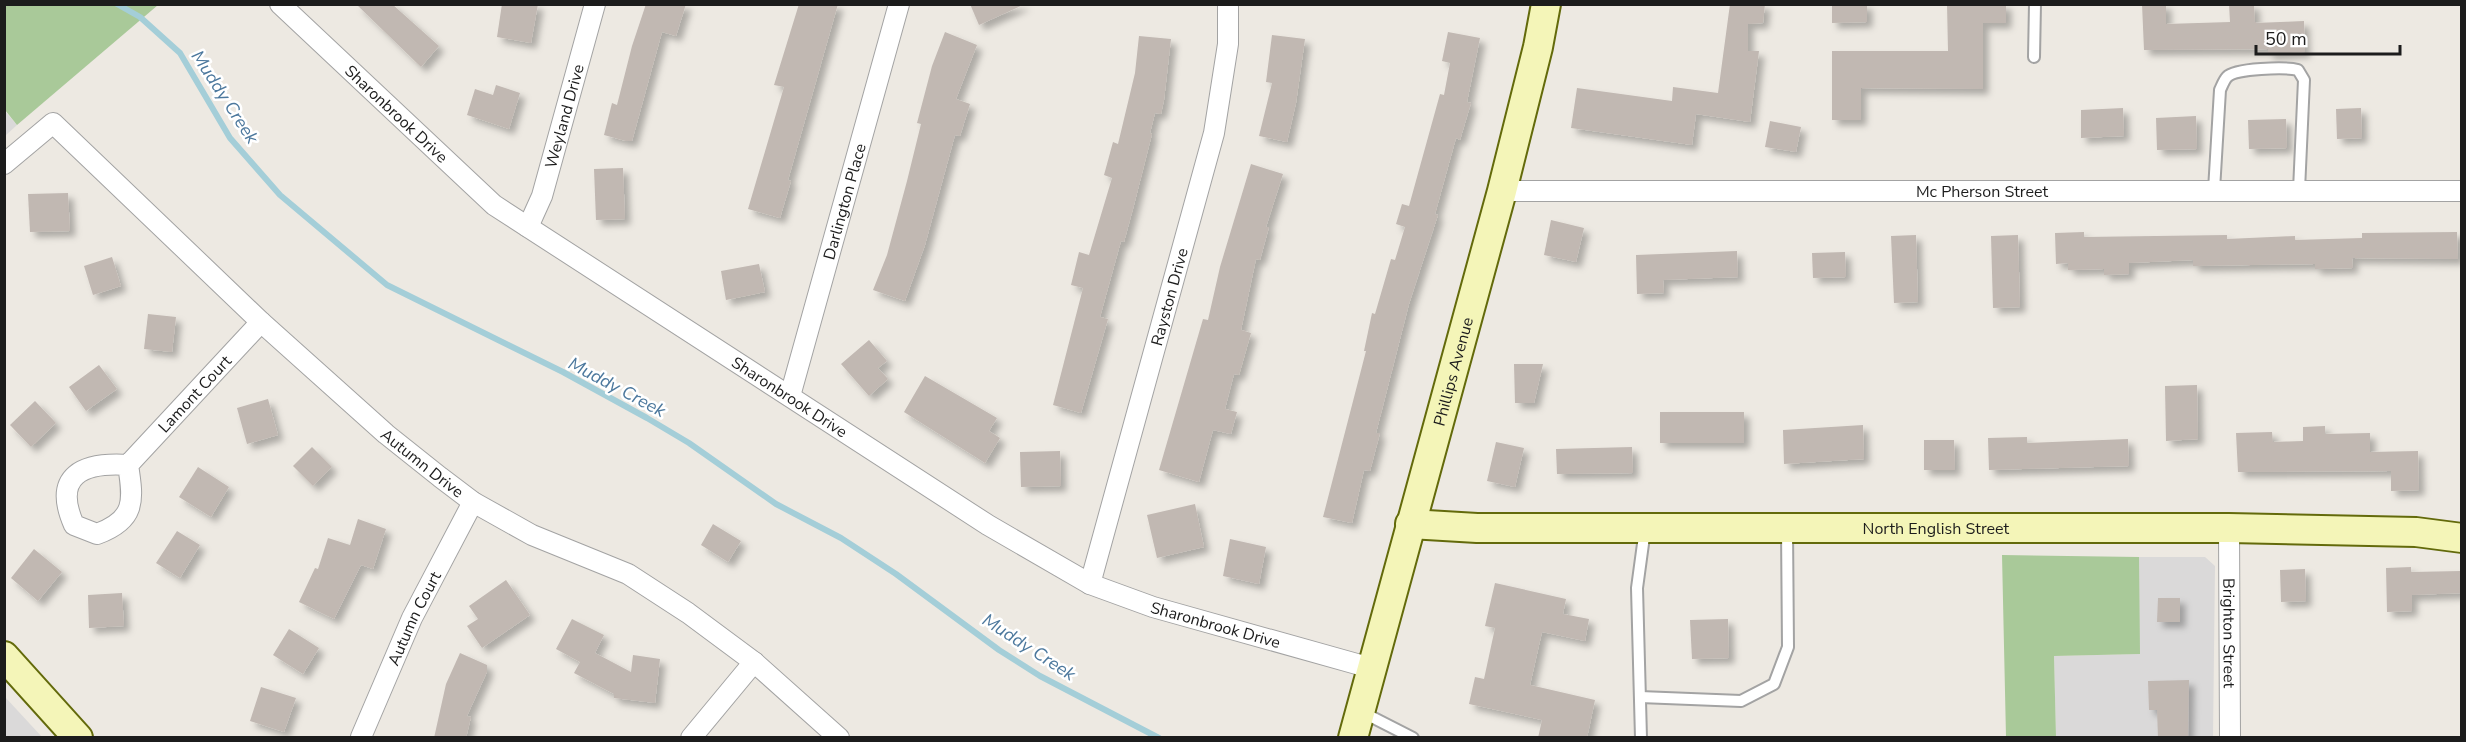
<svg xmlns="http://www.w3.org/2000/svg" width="2466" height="742" viewBox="0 0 2466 742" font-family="'Nunito Sans',sans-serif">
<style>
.residential{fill:#dad9d9}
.forest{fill:#a9c999}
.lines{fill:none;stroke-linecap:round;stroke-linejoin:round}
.stream{stroke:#a4ced8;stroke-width:6}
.building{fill:#c1b8b2;filter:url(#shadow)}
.lane-casing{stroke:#a3a3a3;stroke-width:14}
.street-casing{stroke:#a3a3a3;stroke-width:22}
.secondary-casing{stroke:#636a0b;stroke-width:32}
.lane{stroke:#fff;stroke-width:10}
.street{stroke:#fff;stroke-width:20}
.secondary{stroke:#f4f5b8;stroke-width:28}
.labels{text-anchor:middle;stroke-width:5;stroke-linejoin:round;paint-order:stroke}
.street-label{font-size:16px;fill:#1c1c1c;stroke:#fff}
.water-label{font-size:18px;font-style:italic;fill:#4c789d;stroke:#fff}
</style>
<defs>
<filter id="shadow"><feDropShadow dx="5.5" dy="5.5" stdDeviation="3" flood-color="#0004"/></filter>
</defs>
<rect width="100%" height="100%" fill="#ede9e2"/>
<g class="residential">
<path d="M4 110 17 125 5 136H4Z"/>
<path d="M2139 557H2205L2215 566 2213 737H2056L2054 656 2139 654Z"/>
<path d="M4 697H5L42 737H5Z"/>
</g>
<g class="forest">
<path d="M4 5 5 4 158 5 17 125 5 110Z"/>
<path d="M2002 555 2139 557 2140 654 2054 656 2056 737H2006Z"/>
</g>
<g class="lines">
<path class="stream" d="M117 4 140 17 180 53 230 138 280 195 387 285 563 372 647 418 689 443 776 504 841 538 896 574 999 650 1040 676 1159 738"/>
</g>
<g class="building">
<path d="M356 4H392L439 46 421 67Z"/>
<path d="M502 4H538L531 43 497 37Z"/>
<path d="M646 4H686L676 36 662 32 632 141H626L604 135 612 103 617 105 632 46Z"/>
<path d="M799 4H838L788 180 791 181 780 218 748 209 784 87 774 85Z"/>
<path d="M970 4H1025L979 25Z"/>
<path d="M1730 4H1765L1763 23 1748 24V51H1759L1750 122 1696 114 1692 145 1571 128 1577 88 1672 101 1673 87 1718 93Z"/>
<path d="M1832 4H1867V22L1832 23Z"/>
<path d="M1947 4H2006V23H1983V89L1861 88V120H1832V51H1948Z"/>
<path d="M2142 4H2166V24L2230 22 2229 4H2254L2255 23 2304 21 2305 52 2268 54V49L2144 50Z"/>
<path d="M945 32 977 45 956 99 970 104 960 136 955 135 925 245 905 301 873 290 887 255 907 181 921 124 917 123 932 66Z"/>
<path d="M1448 32 1480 38 1467 102 1471 103 1460 140 1456 138 1435 214 1438 215 1409 304 1376 433H1380L1370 471 1364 470 1352 523 1323 517 1366 351H1364L1372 313 1375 314 1391 259 1395 260 1405 227 1396 224 1402 204 1409 206 1440 94 1444 95 1450 63 1442 61Z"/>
<path d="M1272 35 1305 39 1296 103 1287 142 1259 136 1272 83 1266 82Z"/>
<path d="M1139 36 1171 39 1164 100 1161 114 1155 113 1150 133 1152 134 1134 205 1124 242 1121 241 1100 317 1108 319 1081 413 1053 405 1083 288 1071 285 1079 252 1089 255 1112 178 1104 175 1113 142 1118 144 1135 73Z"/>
<path d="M496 85 520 93 509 129 467 115 475 89 493 95Z"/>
<path d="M2123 108 2124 136 2081 138V110Z"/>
<path d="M2361 108 2362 138 2337 139 2336 109Z"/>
<path d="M2196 116 2197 149 2157 150 2156 118Z"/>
<path d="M2286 119 2287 148 2249 149 2248 120Z"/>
<path d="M1770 121 1801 127 1796 152 1765 147Z"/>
<path d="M1251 164 1283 174 1266 227H1269L1260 260 1256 259 1241 330 1251 333 1239 375 1234 374 1225 409 1237 412 1231 434 1213 430 1199 482 1159 470 1203 319 1208 320 1220 267Z"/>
<path d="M623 168 625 219 596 220 594 169Z"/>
<path d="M68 193 70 231 30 232 28 194Z"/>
<path d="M1551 220 1584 228 1576 262 1544 255Z"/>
<path d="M2084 232V237L2227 235V239L2295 236V240L2362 238V233L2457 232 2458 259 2352 258 2353 268 2315 269V264L2193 266V260L2129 263V274L2104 275V269L2068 270V263L2056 264 2055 233Z"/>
<path d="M1916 235 1918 302 1894 303 1891 236Z"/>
<path d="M2018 235 2020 307 1993 308 1991 236Z"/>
<path d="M1737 251 1738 277 1663 280 1664 293 1637 294 1636 255Z"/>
<path d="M1845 252 1846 277 1813 278 1812 253Z"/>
<path d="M112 257 121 286 93 295 84 266Z"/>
<path d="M759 264 765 292 726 300 721 271Z"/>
<path d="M148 314 176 317 172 352 144 349Z"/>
<path d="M869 340 887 361 878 368 888 379 869 396 841 364Z"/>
<path d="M1514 364H1543L1534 403H1515Z"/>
<path d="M99 365 117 389 86 411 69 387Z"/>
<path d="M925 376 997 418 989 431 1000 438 985 463 904 412Z"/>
<path d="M2197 385 2198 439 2166 441 2165 386Z"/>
<path d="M268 399 278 435 247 444 237 408Z"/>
<path d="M35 401 56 423 31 447 10 425Z"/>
<rect x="1660" y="412" width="84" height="31"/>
<path d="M1863 425 1864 459 1784 464 1783 430Z"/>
<path d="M2325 426V434L2370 433V452L2418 451 2419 490 2391 491V471L2238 472 2236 433 2272 432 2273 442 2303 441V427Z"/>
<path d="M2027 437V443L2128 439 2129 466 1989 470 1988 438Z"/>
<path d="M1924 440H1954L1955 470H1924Z"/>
<path d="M1496 442 1524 448 1515 487 1487 481Z"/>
<path d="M312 447 332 467 313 486 293 466Z"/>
<path d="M1632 447 1633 473 1557 474 1556 449Z"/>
<path d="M1060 451 1061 486 1021 487 1020 452Z"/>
<path d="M198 467 229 487 211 517 179 497Z"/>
<path d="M1195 504 1204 547 1157 558 1147 515Z"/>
<path d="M358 519 386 529 373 569 361 565 334 619 299 602 315 568 318 569 328 538 350 545Z"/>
<path d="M713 524 741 541 728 562 701 545Z"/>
<path d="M177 531 200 545 180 578 156 563Z"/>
<path d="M1230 539 1266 547 1259 584 1223 576Z"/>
<path d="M34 549 62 572 38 601 11 578Z"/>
<path d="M2411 567V572L2461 571 2462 593 2412 595V611L2387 612 2386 568Z"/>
<path d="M2305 569 2306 601 2281 602 2280 570Z"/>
<path d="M506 580 530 615 482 648 467 626 478 619 469 606Z"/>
<path d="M1495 583 1566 599 1563 614 1589 619 1585 641 1542 632 1530 685 1595 700 1587 738H1538L1542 720 1469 704 1475 677 1484 679 1495 628 1485 626Z"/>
<path d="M122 593 124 626 89 628 88 595Z"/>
<path d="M2158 598H2180V622H2157Z"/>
<path d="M572 619 604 635 595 653 631 672 633 655 660 659 655 703 614 698V694L574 673 580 662 556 649Z"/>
<path d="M1728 619 1729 658 1692 659 1690 620Z"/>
<path d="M289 629 319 648 303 674 273 655Z"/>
<path d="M460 653 487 665V672L467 716 471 717 466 738H434L446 684Z"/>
<path d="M2189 680 2188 738H2158L2157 710H2149L2148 681Z"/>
<path d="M261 687 296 698 284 732 250 721Z"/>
</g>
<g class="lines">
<defs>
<g id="lane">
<path d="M2034 57 2035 4"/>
<path d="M2214 190 2220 90C2222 86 2224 80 2227 77 2235 68 2286 67 2298 70L2304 80 2299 190"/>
<path d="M1640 697 1741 701 1774 684 1788 647 1787 529"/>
<path d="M1362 712 1413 738"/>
<path d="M1641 738 1637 588 1645 529"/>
</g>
<g id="street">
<path id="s1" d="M280 4 494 205 988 525 1090 584 1153 607 1371 668"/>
<path id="s2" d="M4 164 53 123 261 322 386 434 440 477 473 502 532 535 628 574 688 613 754 662 839 738"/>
<path id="s3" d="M1502 191H2462"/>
<path id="s4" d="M528 227 542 196 595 4"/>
<path id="s5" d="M790 396 899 4"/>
<path id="s6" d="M128 465C83 462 52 475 74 525L97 534C135 520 134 502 128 465L261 322"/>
<path id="s7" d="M2229 528 2230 738"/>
<path id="s8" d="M1090 584 1214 133 1228 44V4"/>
<path id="s9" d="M361 737 412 618 473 502"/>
<path d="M691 738 754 662"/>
</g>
<g id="secondary">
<path id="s10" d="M1410 524 1477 528H2229L2416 532 2462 538"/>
<path d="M4 656 78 738"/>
<path id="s11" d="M1353 738 1502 191 1538 47 1546 4"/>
</g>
</defs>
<use href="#lane" class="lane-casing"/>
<use href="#street" class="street-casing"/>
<use href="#secondary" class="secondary-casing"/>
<use href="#lane" class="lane"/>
<use href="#street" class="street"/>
<use href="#secondary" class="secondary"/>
</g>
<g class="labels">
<g class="street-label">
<text dy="6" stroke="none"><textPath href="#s1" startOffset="160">Sharonbrook Drive</textPath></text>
<text dy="6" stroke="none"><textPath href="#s4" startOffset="117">Weyland Drive</textPath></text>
<text dy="6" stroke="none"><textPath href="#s3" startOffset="480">Mc Pherson Street</textPath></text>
<text dy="6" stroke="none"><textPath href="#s5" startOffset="202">Darlington Place</textPath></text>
<text dy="6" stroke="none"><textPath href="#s8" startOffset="298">Rayston Drive</textPath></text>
<text dy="6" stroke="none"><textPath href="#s11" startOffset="380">Phillips Avenue</textPath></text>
<text dy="6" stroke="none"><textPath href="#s6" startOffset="316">Lamont Court</textPath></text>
<text dy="6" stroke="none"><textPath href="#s1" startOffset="646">Sharonbrook Drive</textPath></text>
<text dy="6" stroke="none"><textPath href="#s2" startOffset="566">Autumn Drive</textPath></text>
<text dy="6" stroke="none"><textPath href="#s10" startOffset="526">North English Street</textPath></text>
<text dy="6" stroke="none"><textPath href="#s9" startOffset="130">Autumn Court</textPath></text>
<text dy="6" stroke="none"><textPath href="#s1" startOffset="1132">Sharonbrook Drive</textPath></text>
<text dy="6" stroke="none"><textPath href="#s7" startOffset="105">Brighton Street</textPath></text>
</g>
<g class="water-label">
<text transform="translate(225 97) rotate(57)" y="6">Muddy Creek</text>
<text transform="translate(617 387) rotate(28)" y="6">Muddy Creek</text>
<text transform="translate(1029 647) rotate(33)" y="6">Muddy Creek</text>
</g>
</g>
<rect width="2466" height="742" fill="none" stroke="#1c1c1c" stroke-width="12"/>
<path d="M2256 45v9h144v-9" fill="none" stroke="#1c1c1c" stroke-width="3"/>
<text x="2265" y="45" font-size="18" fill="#1c1c1c" stroke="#ffffff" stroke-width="4.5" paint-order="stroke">50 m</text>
</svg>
